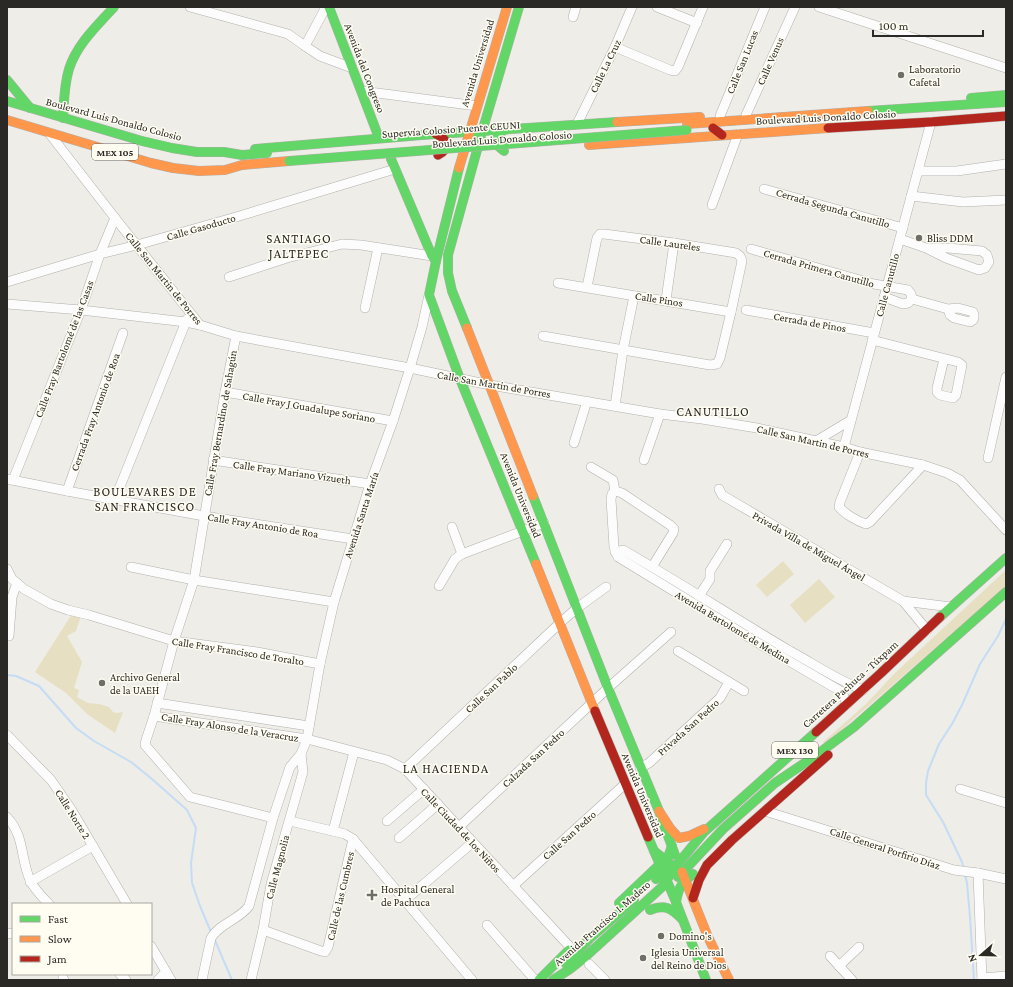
<svg xmlns="http://www.w3.org/2000/svg" width="1013" height="987" viewBox="0 0 1013 987" font-family="'Crimson Pro',serif">
<style>
.green{fill:#e7dfc2}
.lines{fill:none;stroke-linecap:round;stroke-linejoin:round}
.stream{stroke:#c5dcf5;stroke-width:2}
.street-casing{stroke:#b1b0ac;stroke-width:10}
.fast-casing{stroke:#b1b0ac;stroke-width:10}
.slow-casing{stroke:#b1b0ac;stroke-width:10}
.jam-casing{stroke:#b1b0ac;stroke-width:10}
.street{stroke:#fcfcfc;stroke-width:9}
.fast{stroke:#63d668;stroke-width:9}
.slow{stroke:#ff974d;stroke-width:9}
.jam{stroke:#b3261e;stroke-width:9}
.fast-bridge-casing{stroke:#b1b0ac;stroke-width:10;stroke-linecap:butt}
.fast-bridge{stroke:#63d668;stroke-width:9}
.poi-dot{fill:#6f6e69;stroke:#fffcf1;stroke-width:1.5}
.labels{text-anchor:middle;stroke-width:3;stroke-linejoin:round;paint-order:stroke}
.shield{fill:#fffcf1;stroke:#6a6862;stroke-width:1}
.shield-label{font-size:10px;font-weight:bold;fill:#2a2925}
.street-label{font-size:11px;fill:#2a2925;stroke:#fffcf1}
.poi-label{font-size:11px;fill:#2a2925;stroke:#fffcf1;text-anchor:start}
.quarter-label{font-size:13px;letter-spacing:1px;fill:#2a2925;stroke:#fffcf1}
</style>
<rect width="100%" height="100%" fill="#eeede8"/>
<g class="green">
<path d="M783 561 794 574 767 597 756 585Z"/>
<path d="M1006 570V586L825 744 823 742 867 703 895 673Z"/>
<path d="M819 579 835 597 805 623 790 605Z"/>
<path d="M72 614 81 616 76 631 67 636 82 662 74 688 79 690 77 697 88 703 99 704 109 707 113 712 117 713 123 712 115 733 87 714 66 693 35 672Z"/>
</g>
<g class="lines">
<g class="stream">
<path d="M7 675 16 676 39 686 76 728 94 741 131 762 152 779 187 810 196 828 191 863 192 883 200 906 211 932"/>
<path d="M964 869 962 862 943 822 926 795V783L928 771 939 744 952 724 962 705 980 664 998 636 1006 619"/>
<path d="M965 875 967 883 970 917 974 980"/>
<path d="M214 938 232 980"/>
</g>
<defs>
<g id="street">
<path d="M190 7 288 34 305 46 320 56 352 68"/>
<path d="M657 7 697 23"/>
<path d="M819 7 1006 68"/>
<path d="M573 17 576 7"/>
<path d="M305 46 326 7"/>
<path d="M615 47 670 70 675 71 678 67 703 7"/>
<path d="M362 91 477 106"/>
<path d="M746 115 795 7"/>
<path d="M720 116 765 7"/>
<path d="M577 124 615 47 632 7"/>
<path d="M49 133 115 218 200 325"/>
<path d="M918 171H957L1006 164"/>
<path d="M764 189 903 228"/>
<path d="M911 196 963 202 1006 200"/>
<path d="M712 205 738 134"/>
<path d="M900 239 926 248 946 258 979 270 985 268 989 262 987 255 982 251 948 248H926"/>
<path d="M751 249 874 284 908 290 911 294 912 299"/>
<path d="M229 277 287 258 342 244 361 245 432 256"/>
<path d="M7 282 100 254 137 245 236 217 395 169"/>
<path d="M558 283 731 312"/>
<path d="M884 297 903 304 908 303 912 299"/>
<path d="M912 299 948 309 958 308 973 312 974 315V318L973 320 970 322 954 318 950 315 948 309"/>
<path d="M666 300 674 243"/>
<path d="M7 304 81 310 186 322 200 325 236 336 410 368 490 385 660 414 702 419 757 428 844 447 860 452 923 465 947 473 960 480 1006 530"/>
<path d="M365 308 378 248"/>
<path d="M746 310 874 333"/>
<path d="M236 336 225 392 194 580 174 641 154 716 146 740 145 745 190 797 273 818"/>
<path d="M543 336 710 365 717 364 720 358 731 312 742 261 740 256 736 253 674 243 604 234H600L597 238 587 287"/>
<path d="M872 340 958 362 962 365 956 395 953 398 940 395 937 392V388L944 359"/>
<path d="M225 392 393 421"/>
<path d="M615 406 623 350 634 296"/>
<path d="M816 441 851 420"/>
<path d="M574 443 587 401"/>
<path d="M844 447 931 122"/>
<path d="M860 452 840 502 839 507C845 514 857 521 866 524L870 522 923 465"/>
<path d="M988 458 1006 377"/>
<path d="M213 460 370 484"/>
<path d="M644 460 660 414"/>
<path d="M591 467 613 480 615 491"/>
<path d="M7 479 67 491 204 516 353 539"/>
<path d="M13 480 81 310 100 254 115 218"/>
<path d="M719 489 722 495 903 601 927 630"/>
<path d="M67 491 123 333"/>
<path d="M615 491 612 494 611 499 614 547 618 557 760 644 842 692 847 704"/>
<path d="M615 491 622 493 670 525 674 529 673 533 652 567"/>
<path d="M115 499 187 319"/>
<path d="M452 527 462 554"/>
<path d="M615 552 623 550C679 582 734 618 790 651 814 664 837 680 863 690"/>
<path d="M131 567 194 580 334 602"/>
<path d="M7 569 12 579 24 589 51 604 68 610 89 615 174 641 257 652 320 664"/>
<path d="M439 586 455 559 462 554 544 523"/>
<path d="M699 596 710 579V571L727 544"/>
<path d="M903 601 951 607"/>
<path d="M9 636 12 597 17 583"/>
<path d="M678 651 744 691"/>
<path d="M157 703 309 726"/>
<path d="M154 716 307 739 387 760 405 769 571 948"/>
<path d="M7 735 51 780 71 809 127 904"/>
<path d="M640 768 645 765 649 763 720 698 729 682"/>
<path d="M405 769 560 623 577 608 606 587"/>
<path d="M960 789 1006 803"/>
<path d="M765 811 954 870 978 873 1006 879"/>
<path d="M7 817C25 837 20 857 30 880 34 889 42 897 49 904"/>
<path d="M290 821 345 834 353 839 472 980"/>
<path d="M387 821 424 789"/>
<path d="M459 827 608 688 671 632"/>
<path d="M333 831 354 752"/>
<path d="M399 838 438 804"/>
<path d="M978 873 982 980"/>
<path d="M30 882 93 846"/>
<path d="M513 886 625 784"/>
<path d="M404 901 472 843"/>
<path d="M487 925 535 980"/>
<path d="M263 930 321 951 325 952 328 947 353 839"/>
<path d="M7 934 13 933"/>
<path d="M151 946 171 980"/>
<path d="M830 956 852 980"/>
<path d="M589 964 605 980"/>
<path d="M839 966 859 947"/>
<path d="M120 974 126 980"/>
<path d="M63 978 64 980"/>
<path d="M982 978 1006 976"/>
<path d="M158 980 166 972"/>
<path d="M202 980 211 938C220 923 239 920 249 906L273 818 290 767 301 754 307 739 320 664 334 602 370 484 393 421 410 368 422 327 429 295"/>
<path d="M251 980 263 930 271 884 303 772 301 754"/>
</g>
<g id="fast">
<path d="M329 7 379 138"/>
<path d="M7 80 30 108"/>
<path d="M971 98 1006 95"/>
<path d="M7 101 142 141 172 148 197 152H224L242 155 267 153"/>
<path d="M868 111 1006 102"/>
<path d="M63 118C64 102 64 85 69 69 77 44 97 26 114 7"/>
<path d="M504 130 498 135 496 140 498 146 504 151"/>
<path d="M255 149 422 135 617 122"/>
<path d="M391 159 432 256 436 261"/>
<path d="M459 168 436 261 429 295 460 379 536 564"/>
<path d="M467 328 452 291 448 273V255L482 132 519 7"/>
<path d="M533 496 608 688 659 811 675 855"/>
<path d="M940 617 1006 558"/>
<path d="M648 837 676 902 706 980"/>
<path d="M654 851 673 866"/>
<path d="M678 877 723 829 775 783 815 756 854 727 1006 592"/>
<path d="M656 879 664 868 672 846"/>
<path d="M676 902C679 886 681 884 693 874"/>
<path d="M619 903 659 865"/>
<path d="M650 910C665 904 671 908 682 919"/>
<path d="M566 964 590 938 634 900"/>
<path d="M539 980 569 950"/>
<path d="M553 980 570 969 585 957 662 887 676 866 704 832 816 732"/>
</g>
<g id="slow">
<path d="M7 120 151 163 173 168 199 171 225 170 242 165 289 161"/>
<path d="M617 122 700 117"/>
<path d="M687 124 868 111"/>
<path d="M589 145 828 128"/>
<path d="M459 168 507 7"/>
<path d="M467 328 533 496"/>
<path d="M536 564 595 711"/>
<path d="M659 811 670 828 679 838 689 836 704 829"/>
<path d="M682 872 708 937 729 980"/>
</g>
<g id="jam">
<path d="M713 128 722 135"/>
<path d="M828 128 931 122 1006 116"/>
<path d="M436 134 442 137 447 143C447 149 444 152 438 155"/>
<path d="M595 711 648 837"/>
<path d="M816 732 881 673 940 617"/>
<path d="M693 898 699 880 707 865 732 840 828 755"/>
</g>
</defs>
<use href="#street" class="street-casing"/>
<use href="#fast" class="fast-casing"/>
<use href="#slow" class="slow-casing"/>
<use href="#jam" class="jam-casing"/>
<use href="#street" class="street"/>
<use href="#fast" class="fast"/>
<use href="#slow" class="slow"/>
<use href="#jam" class="jam"/>
<defs>
<path id="fast-bridge" d="M289 161 687 130"/>
</defs>
<use href="#fast-bridge" class="fast-bridge-casing"/>
<use href="#fast-bridge" class="fast-bridge"/>
</g>
<g class="poi-dot">
<circle cx="901" cy="75" r="4"/>
<circle cx="919" cy="238" r="4"/>
<circle cx="102" cy="683" r="4"/>
<path d="M370 889h4v4h4v4h-4v4h-4v-4h-4v-4h4z"/>
<circle cx="661" cy="936" r="4"/>
<circle cx="643" cy="958" r="4"/>
</g>
<g class="labels">
<g class="shield">
<rect x="92" y="144" width="46" height="16" rx="3"/>
<rect x="772" y="742" width="46" height="16" rx="3"/>
</g>
<g class="shield-label">
<text x="115" y="156">MEX 105</text>
<text x="795" y="754">MEX 130</text>
</g>
<g class="street-label">
<text transform="translate(770 61) rotate(-66)" y="4">Calle Venus</text>
<text transform="translate(742 62) rotate(-68)" y="4">Calle San Lucas</text>
<text transform="translate(477 63) rotate(-73)" y="4">Avenida Universidad</text>
<text transform="translate(605 66) rotate(-64)" y="4">Calle La Cruz</text>
<text transform="translate(365 68) rotate(69)" y="4">Avenida del Congreso</text>
<text transform="translate(826 117) rotate(-3)" y="4">Boulevard Luis Donaldo Colosio</text>
<text transform="translate(114 119) rotate(15)" y="4">Boulevard Luis Donaldo Colosio</text>
<text transform="translate(451 129) rotate(-4)" y="4">Supervía Colosio Puente CEUNI</text>
<text transform="translate(502 139) rotate(-4)" y="4">Boulevard Luis Donaldo Colosio</text>
<text transform="translate(833 208) rotate(16)" y="4">Cerrada Segunda Canutillo</text>
<text transform="translate(201 227) rotate(-16)" y="4">Calle Gasoducto</text>
<text transform="translate(670 243) rotate(8)" y="4">Calle Laureles</text>
<text transform="translate(819 268) rotate(16)" y="4">Cerrada Primera Canutillo</text>
<text transform="translate(164 278) rotate(51)" y="4">Calle San Martin de Porres</text>
<text transform="translate(887 285) rotate(-75)" y="4">Calle Canutillo</text>
<text transform="translate(659 299) rotate(9)" y="4">Calle Pinos</text>
<text transform="translate(810 322) rotate(10)" y="4">Cerrada de Pinos</text>
<text transform="translate(64 349) rotate(-69)" y="4">Calle Fray Bartolomé de las Casas</text>
<text transform="translate(494 384) rotate(10)" y="4">Calle San Martin de Porres</text>
<text transform="translate(309 407) rotate(10)" y="4">Calle Fray J Guadalupe Soriano</text>
<text transform="translate(95 412) rotate(-70)" y="4">Cerrada Fray Antonio de Roa</text>
<text transform="translate(220 423) rotate(-80)" y="4">Calle Fray Bernardino de Sahagún</text>
<text transform="translate(813 441) rotate(13)" y="4">Calle San Martin de Porres</text>
<text transform="translate(292 472) rotate(8)" y="4">Calle Fray Mariano Vizueth</text>
<text transform="translate(521 495) rotate(68)" y="4">Avenida Universidad</text>
<text transform="translate(361 515) rotate(-72)" y="4">Avenida Santa María</text>
<text transform="translate(263 525) rotate(9)" y="4">Calle Fray Antonio de Roa</text>
<text transform="translate(809 546) rotate(30)" y="4">Privada Villa de Miguel Ángel</text>
<text transform="translate(733 627) rotate(31)" y="4">Avenida Bartolomé de Medina</text>
<text transform="translate(238 651) rotate(9)" y="4">Calle Fray Francisco de Toralto</text>
<text transform="translate(850 684) rotate(-42)" y="4">Carretera Pachuca - Túxpam</text>
<text transform="translate(491 688) rotate(-43)" y="4">Calle San Pablo</text>
<text transform="translate(230 727) rotate(9)" y="4">Calle Fray Alonso de la Veracruz</text>
<text transform="translate(688 727) rotate(-42)" y="4">Privada San Pedro</text>
<text transform="translate(533 758) rotate(-43)" y="4">Calzada San Pedro</text>
<text transform="translate(643 795) rotate(67)" y="4">Avenida Universidad</text>
<text transform="translate(73 814) rotate(58)" y="4">Calle Norte 2</text>
<text transform="translate(461 830) rotate(47)" y="4">Calle Ciudad de los Niños</text>
<text transform="translate(569 835) rotate(-42)" y="4">Calle San Pedro</text>
<text transform="translate(885 848) rotate(18)" y="4">Calle General Porfirio Díaz</text>
<text transform="translate(277 867) rotate(-75)" y="4">Calle Magnolia</text>
<text transform="translate(340 896) rotate(-77)" y="4">Calle de las Cumbres</text>
<text transform="translate(602 923) rotate(-41)" y="4">Avenida Francisco I. Madero</text>
</g>
<g class="poi-label">
<text x="909" y="73">Laboratorio<tspan x="909" dy="13">Cafetal</tspan></text>
<text x="927" y="242">Bliss DDM</text>
<text x="110" y="681">Archivo General<tspan x="110" dy="13">de la UAEH</tspan></text>
<text x="381" y="893">Hospital General<tspan x="381" dy="13">de Pachuca</tspan></text>
<text x="669" y="940">Domino's</text>
<text x="651" y="956">Iglesia Universal<tspan x="651" dy="13">del Reino de Dios</tspan></text>
</g>
<g class="quarter-label">
<text x="299" y="243">SANTIAGO<tspan x="299" dy="15">JALTEPEC</tspan></text>
<text x="713" y="416">CANUTILLO</text>
<text x="145" y="496">BOULEVARES DE<tspan x="145" dy="15">SAN FRANCISCO</tspan></text>
<text x="446" y="773">LA HACIENDA</text>
</g>
</g>
<rect width="1013" height="987" fill="none" stroke="#2a2925" stroke-width="16"/>
<rect x="12" y="903" width="140" height="72" fill="#fffcf1" stroke="#aaa89f"/>
<rect x="20" y="916" width="20" height="6" fill="#63d668" stroke="#aaa89f"/>
<text x="48" y="923" font-size="12" fill="#2a2925">Fast</text>
<rect x="20" y="936" width="20" height="6" fill="#ff974d" stroke="#aaa89f"/>
<text x="48" y="943" font-size="12" fill="#2a2925">Slow</text>
<rect x="20" y="956" width="20" height="6" fill="#b3261e" stroke="#aaa89f"/>
<text x="48" y="963" font-size="12" fill="#2a2925">Jam</text>
<g transform="translate(981 955) rotate(250)" stroke="#fffcf1" stroke-width="3" paint-order="stroke">
<path d="M0-3L7 15L0 10L-7 15Z" fill="#2a2925"/>
<text y="-6" font-size="11" font-weight="bold" text-anchor="middle" fill="#2a2925">N</text>
</g>
<path d="M873 30v6h110v-6" fill="none" stroke="#2a2925" stroke-width="2"/>
<text x="879" y="30" font-size="12" fill="#2a2925" stroke="#fffcf1" stroke-width="3" paint-order="stroke">100 m</text>
</svg>
